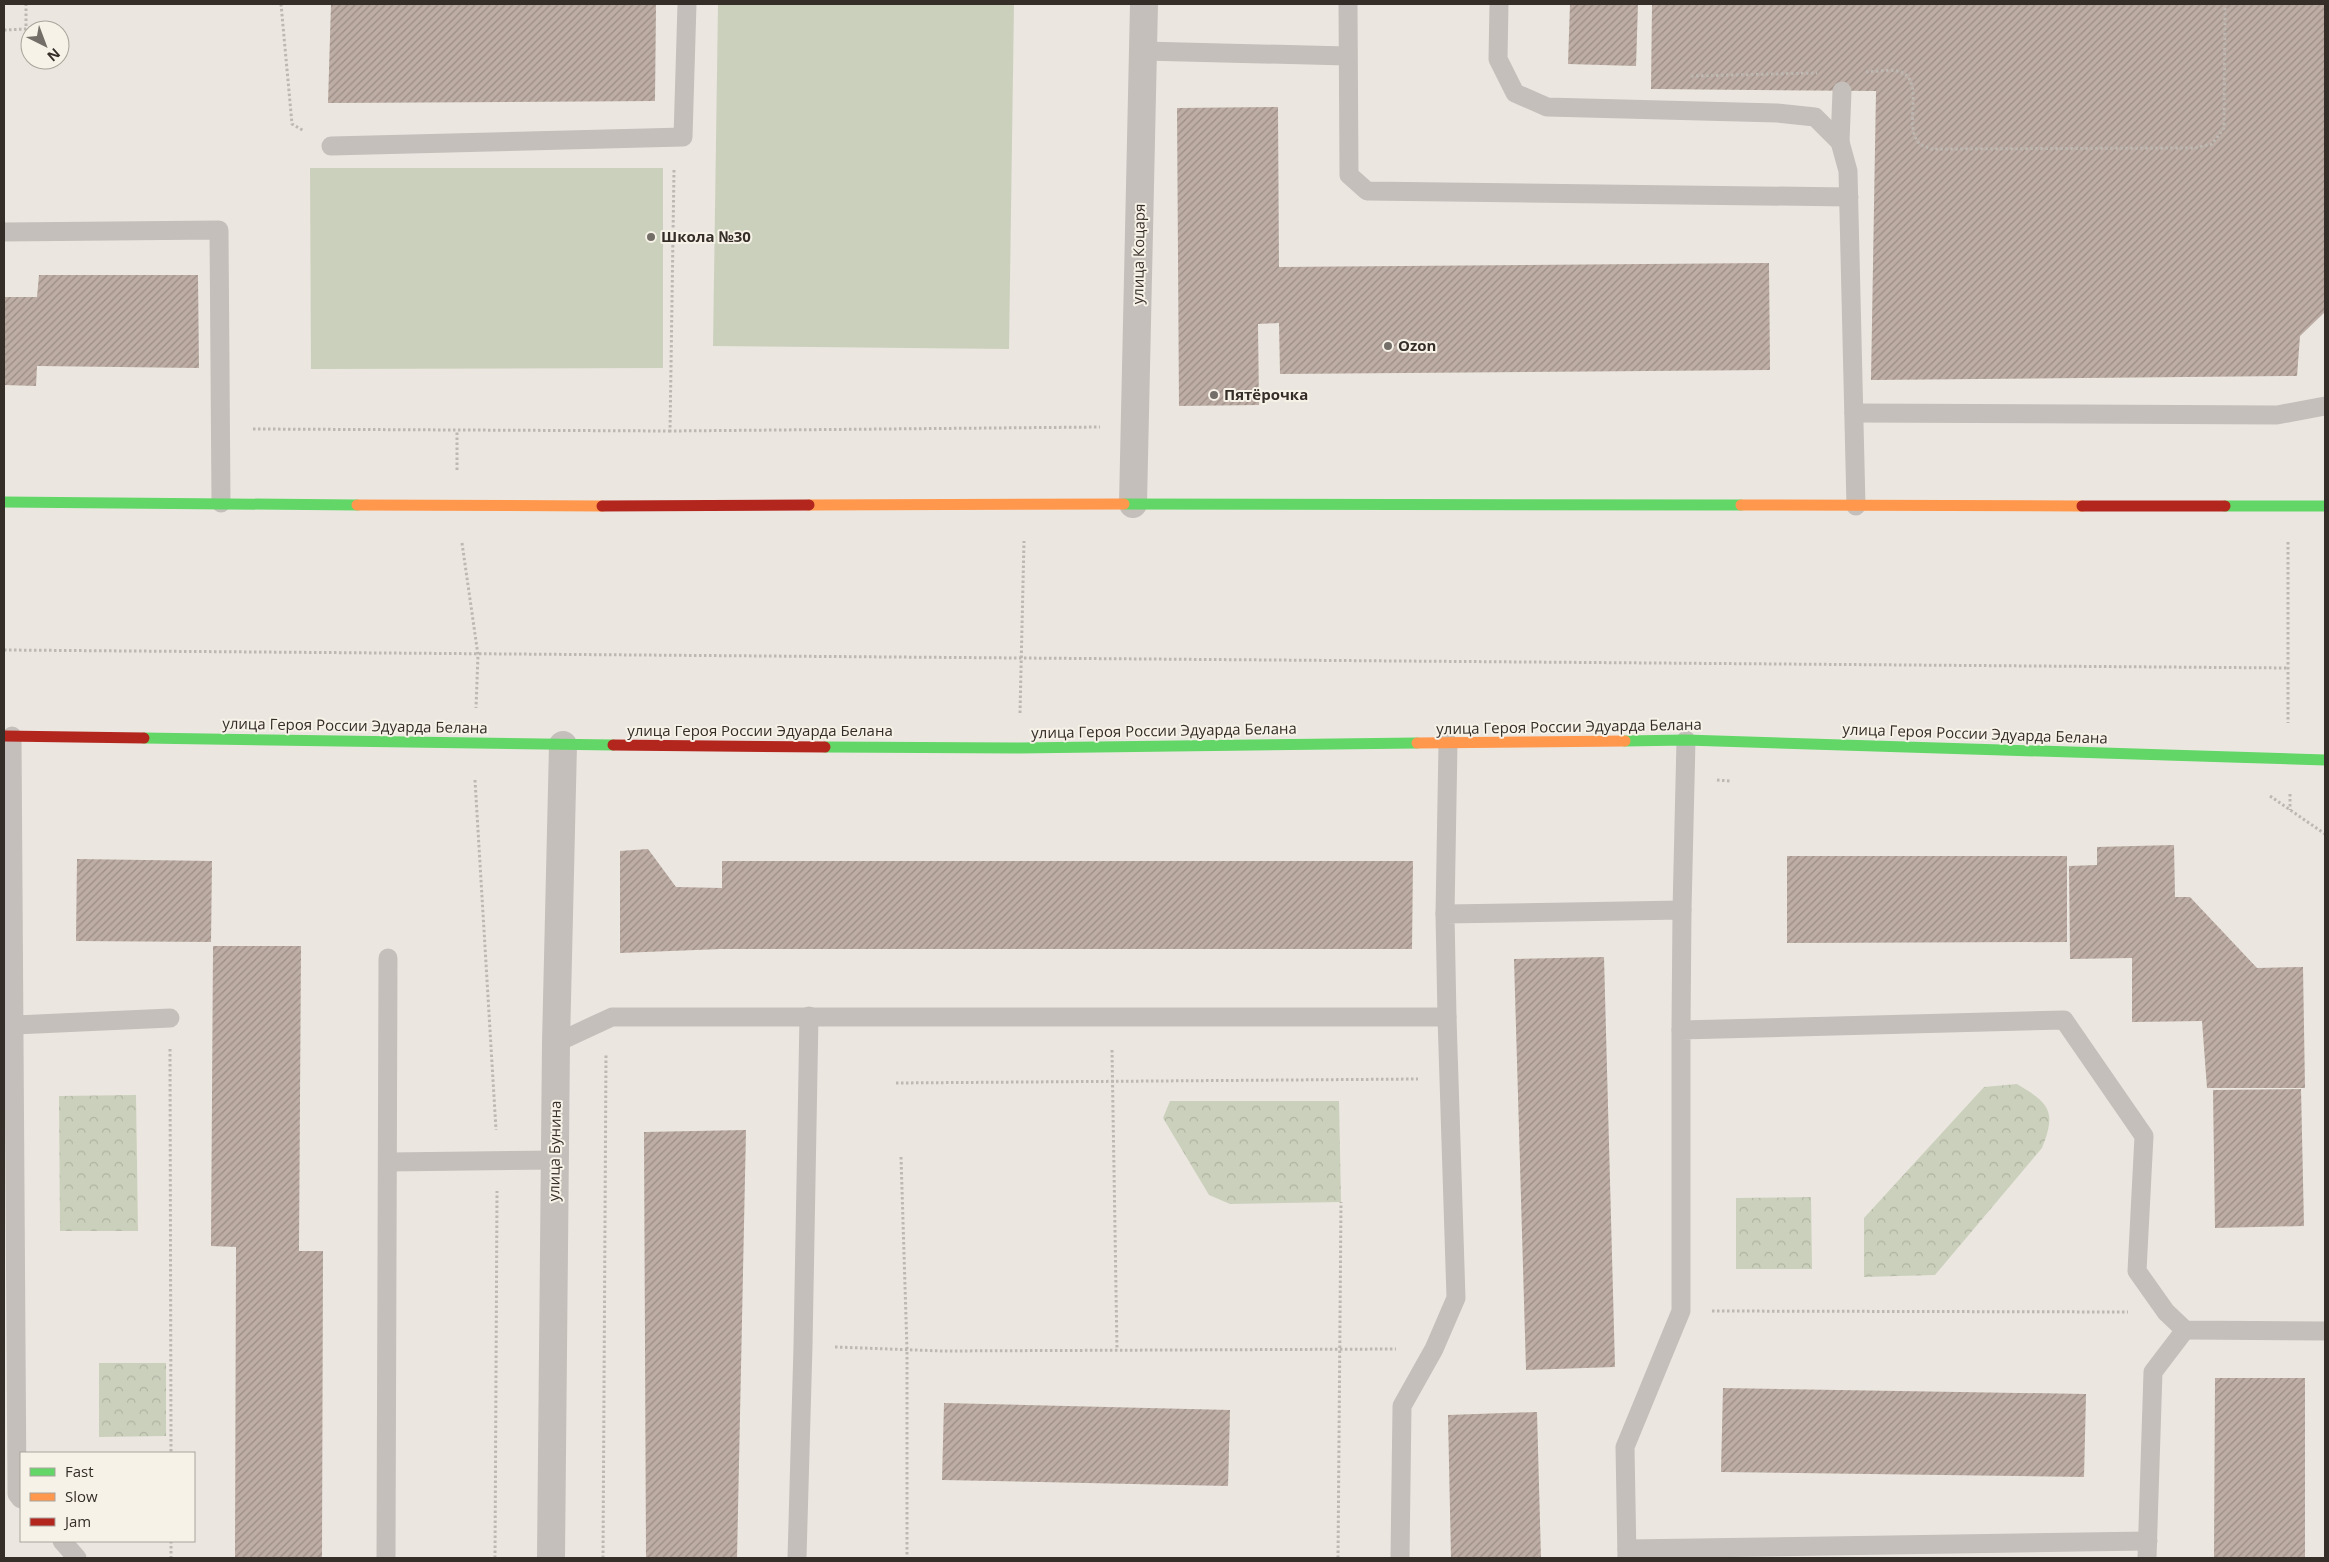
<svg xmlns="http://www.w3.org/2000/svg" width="2329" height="1562" viewBox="0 0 2329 1562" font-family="'Open Sans',sans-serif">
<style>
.park{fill:url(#park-crowns)}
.pitch{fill:#cbd0bc}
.building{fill:url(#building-hatch)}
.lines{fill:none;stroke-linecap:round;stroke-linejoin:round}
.path{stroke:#bdb8b2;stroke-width:3;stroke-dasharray:2.5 2.5;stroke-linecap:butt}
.lane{stroke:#c4bfba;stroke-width:19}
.street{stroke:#c4bfba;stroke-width:28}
.fast{stroke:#63d668;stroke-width:11}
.slow{stroke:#ff974d;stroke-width:11}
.jam{stroke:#b3261e;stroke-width:11}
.poi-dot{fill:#746e68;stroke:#f7f2e8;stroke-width:2}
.labels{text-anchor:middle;stroke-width:4;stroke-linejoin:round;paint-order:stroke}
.poi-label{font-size:15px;font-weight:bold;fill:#342d28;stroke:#f7f2e8;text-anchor:start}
.street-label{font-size:15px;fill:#342d28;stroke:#f7f2e8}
</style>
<defs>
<pattern id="park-crowns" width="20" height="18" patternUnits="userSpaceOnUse" patternTransform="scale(1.25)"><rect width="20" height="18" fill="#cbd0bc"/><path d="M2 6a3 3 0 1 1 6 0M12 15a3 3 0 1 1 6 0" fill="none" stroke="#afb3a2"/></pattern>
<pattern id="building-hatch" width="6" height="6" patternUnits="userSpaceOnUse" patternTransform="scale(1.25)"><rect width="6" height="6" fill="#bdada4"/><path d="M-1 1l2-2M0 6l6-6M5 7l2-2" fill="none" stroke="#9a8d86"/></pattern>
</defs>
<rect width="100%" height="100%" fill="#ebe7e0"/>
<g class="park">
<path d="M2017 1084C2049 1103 2057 1111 2042 1148L1935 1275 1864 1277V1218L1984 1087Z"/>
<path d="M136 1095 138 1231H60L59 1096Z"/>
<path d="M1170 1101H1339L1341 1202 1230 1204 1209 1195 1163 1118Z"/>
<path d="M1811 1197 1812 1269H1736V1198Z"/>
<path d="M99 1363H166V1436L99 1437Z"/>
</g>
<g class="pitch">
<path d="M718 4H1014L1009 349 713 346Z"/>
<path d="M310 168H663V368L311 369Z"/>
</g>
<g class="building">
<path d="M331 4H656L655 101 328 103Z"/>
<path d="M1570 4H1638L1636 66 1568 64Z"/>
<path d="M1652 4H2325V312L2300 336 2297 376 1871 380 1876 91 1651 89Z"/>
<path d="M1278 107 1279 267 1769 263 1770 370 1280 374 1279 323 1258 324 1259 405 1179 406 1177 108Z"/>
<path d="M39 275H198L199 368 37 366 36 386 4 385V297H37Z"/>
<path d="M2174 845 2175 897H2190L2257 968 2303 967 2305 1088H2207L2202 1021 2132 1022V958L2070 959 2069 866 2097 865V847Z"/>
<path d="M648 849 676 887 722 888V861H1413L1412 949H721L620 953V851Z"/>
<path d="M1787 856H2067V942L1787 943Z"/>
<path d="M77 859 212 861 211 942 76 941Z"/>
<path d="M213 946H301L299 1251H323L322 1558H235L236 1247 211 1246Z"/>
<path d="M1604 957 1615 1367 1526 1370 1514 959Z"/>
<path d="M2301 1089 2304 1226 2215 1228 2213 1090Z"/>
<path d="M746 1130 737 1558H646L644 1132Z"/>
<path d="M2215 1378H2305V1558H2214Z"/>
<path d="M1723 1388 2086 1394 2084 1477 1721 1472Z"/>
<path d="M944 1403 1230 1410 1228 1486 942 1480Z"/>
<path d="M1537 1412 1541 1558H1451L1448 1415Z"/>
</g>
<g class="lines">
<g class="path">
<path d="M281 4 292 124 304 131"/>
<path d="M4 30 26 29V4"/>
<path d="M1866 72C1876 72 1888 69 1897 71 1928 77 1901 127 1920 144 1923 146 1928 147 1931 149L2195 148 2212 144 2224 128 2225 4"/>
<path d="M1691 76 1817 73"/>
<path d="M674 170 670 431 1100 427"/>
<path d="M253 429 670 431"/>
<path d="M457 470V430"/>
<path d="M2288 542V723"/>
<path d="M462 543 478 655 476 708"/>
<path d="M4 650 2288 668"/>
<path d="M1020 713 1024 541"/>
<path d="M475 780 496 1130"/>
<path d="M1717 780 1730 781"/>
<path d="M2290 794V810"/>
<path d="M2270 796 2325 834"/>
<path d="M170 1049 171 1453"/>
<path d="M1112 1050 1117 1350"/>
<path d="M896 1083 1418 1079"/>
<path d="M901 1157 907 1350V1558"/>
<path d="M1712 1311 2128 1312"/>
<path d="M835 1347 942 1351 1396 1349"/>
<path d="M171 1541V1558"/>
<path d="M495 1558 497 1191"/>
<path d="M603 1558 606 1054"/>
<path d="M1338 1558 1341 1202"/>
</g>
<g class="lane">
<path d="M1348 4 1349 175 1367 191 1849 197"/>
<path d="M1499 4 1498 59 1515 93 1547 107 1777 113 1815 117 1840 142 1848 171 1856 506"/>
<path d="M1143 51 1347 56"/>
<path d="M1840 142 1842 91"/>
<path d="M331 146 683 137 687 4"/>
<path d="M4 232 219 230 221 503"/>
<path d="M1854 413 2277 415 2325 406"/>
<path d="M12 736 17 1494 21 1499"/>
<path d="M1682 910 1686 740"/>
<path d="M1445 914 1448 743"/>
<path d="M15 1025 170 1018"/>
<path d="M556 1043 612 1017H1447L1445 914 1682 910 1681 1030"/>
<path d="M389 1162 555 1160"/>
<path d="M62 1541 77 1558"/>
<path d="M1627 1549 2148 1541"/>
<path d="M386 1558 388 958"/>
<path d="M797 1558 803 1346 809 1016"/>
<path d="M1400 1558 1402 1406 1434 1349 1456 1298 1447 1017"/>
<path d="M1627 1558 1625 1447 1681 1311V1030L2064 1020 2144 1136 2137 1271 2166 1312 2185 1330 2325 1331"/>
<path d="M2147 1558 2153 1372 2185 1330"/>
</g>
<g class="street">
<path d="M1133 504 1144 4"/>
<path d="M551 1558 556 1043 563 745"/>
</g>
<g class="fast">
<path d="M4 502 357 505"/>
<path d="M1124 504 1741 505"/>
<path d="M2225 506H2325"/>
<path d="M144 738 613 745"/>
<path d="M1625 741 1686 740 2325 760"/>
<path d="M825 747 1019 748 1417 743"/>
</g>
<g class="slow">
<path d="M357 505 602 506"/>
<path d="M809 505 1124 504"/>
<path d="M1741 505 2082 506"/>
<path d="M1417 743 1625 741"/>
</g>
<g class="jam">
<path d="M602 506 809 505"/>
<path d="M2082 506H2225"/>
<path d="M4 736 144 738"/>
<path d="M613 745 825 747"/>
</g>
</g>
<g class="poi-dot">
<circle cx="651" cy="237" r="5"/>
<circle cx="1388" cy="346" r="5"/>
<circle cx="1214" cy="395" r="5"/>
</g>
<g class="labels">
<g class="poi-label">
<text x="661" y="242">Школа №30</text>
<text x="1398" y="351">Ozon</text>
<text x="1224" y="400">Пятёрочка</text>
</g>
<g class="street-label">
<text transform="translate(1139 254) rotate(-89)" y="5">улица Коцаря</text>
<text transform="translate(355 726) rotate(1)" y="5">улица Героя России Эдуарда Белана</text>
<text transform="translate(1569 727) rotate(-1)" y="5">улица Героя России Эдуарда Белана</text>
<text x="760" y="736">улица Героя России Эдуарда Белана</text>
<text transform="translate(1164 731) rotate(-1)" y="5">улица Героя России Эдуарда Белана</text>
<text transform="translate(1975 734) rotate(2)" y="5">улица Героя России Эдуарда Белана</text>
<text transform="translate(555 1151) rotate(-89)" y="5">улица Бунина</text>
</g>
</g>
<rect width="2329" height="1562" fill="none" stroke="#342d28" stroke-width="10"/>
<rect x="20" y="1452" width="175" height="90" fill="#f7f2e8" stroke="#a9a39b"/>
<rect x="30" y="1468" width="25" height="8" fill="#63d668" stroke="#a9a39b"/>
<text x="65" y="1477" font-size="15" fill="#342d28">Fast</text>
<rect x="30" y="1493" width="25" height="8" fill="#ff974d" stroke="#a9a39b"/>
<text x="65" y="1502" font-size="15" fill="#342d28">Slow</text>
<rect x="30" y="1518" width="25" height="8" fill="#b3261e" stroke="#a9a39b"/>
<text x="65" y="1527" font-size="15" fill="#342d28">Jam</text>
<g transform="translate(45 45) rotate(138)"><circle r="24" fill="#f7f2e8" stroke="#a9a39b"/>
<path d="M0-4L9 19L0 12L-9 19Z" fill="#746e68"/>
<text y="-8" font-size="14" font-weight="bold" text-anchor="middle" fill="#342d28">N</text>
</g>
</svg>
